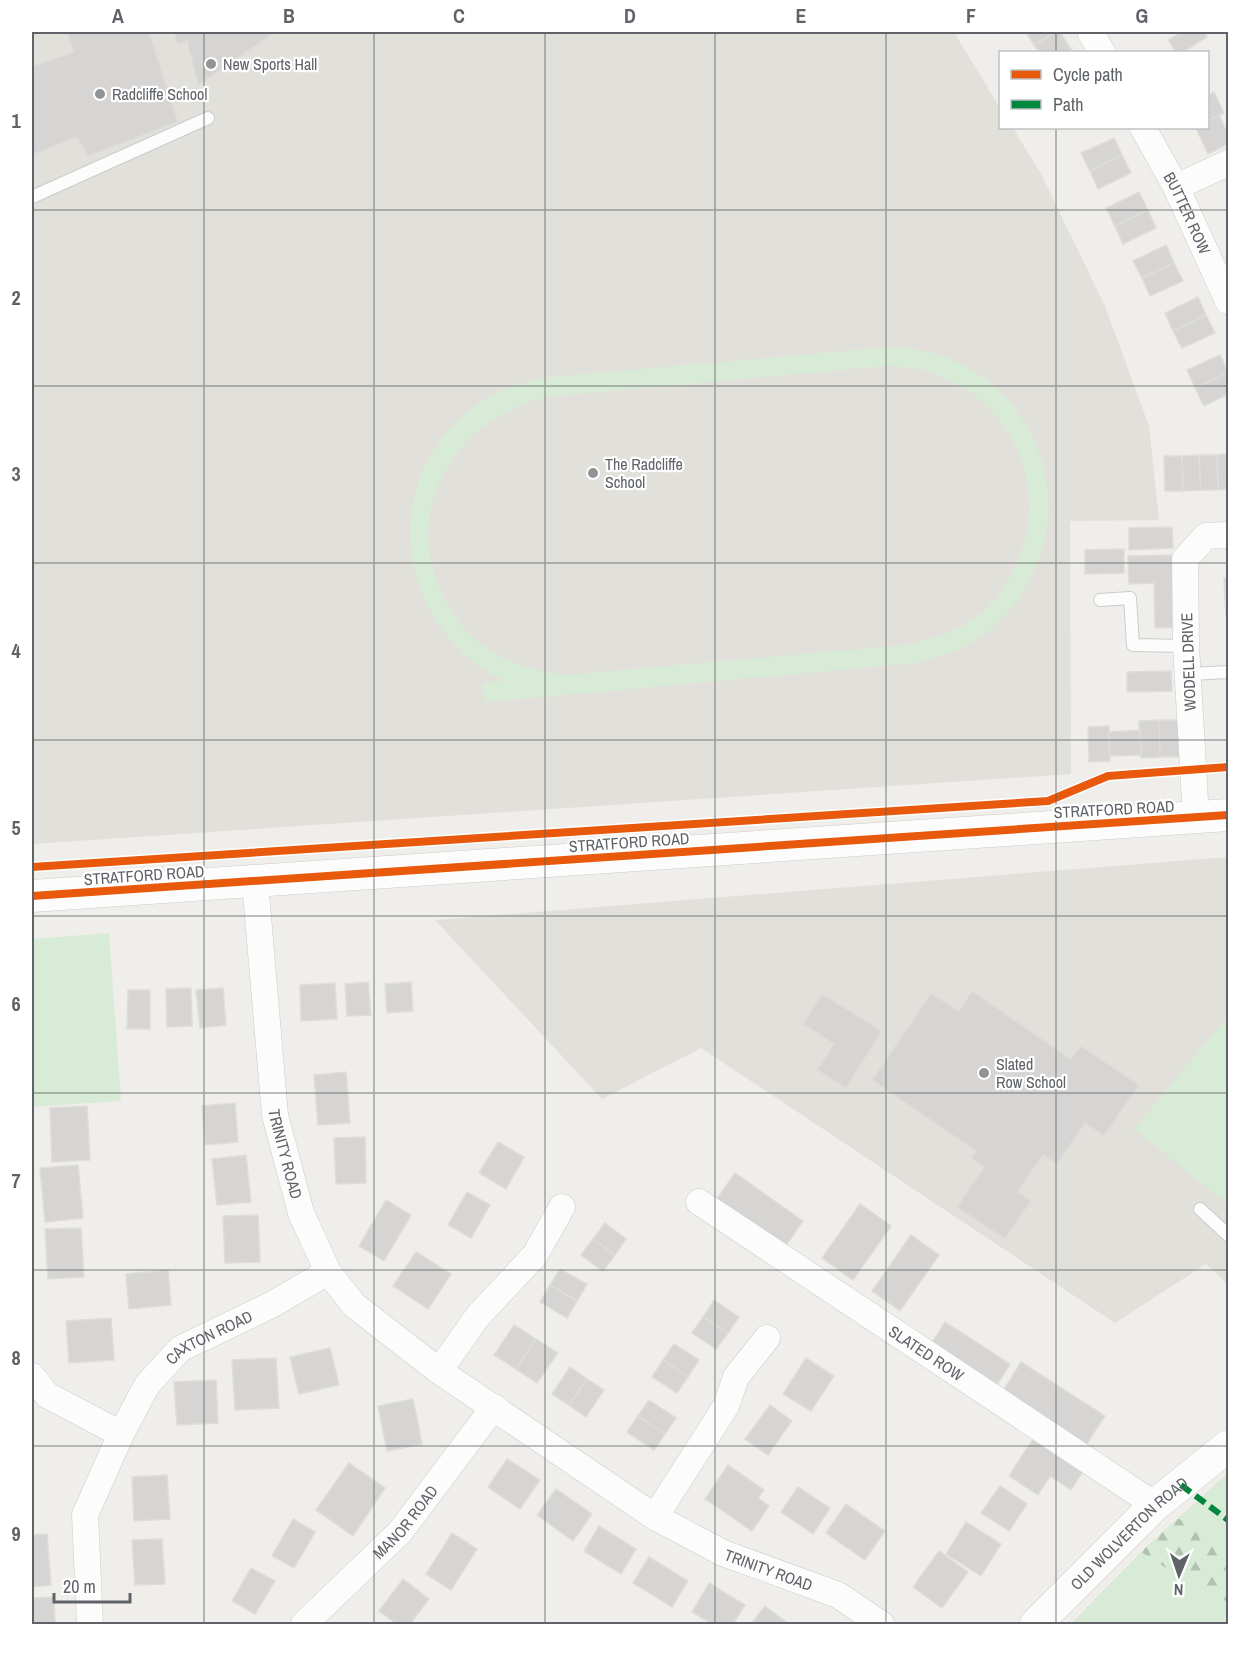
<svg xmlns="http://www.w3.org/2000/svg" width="1260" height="1656" viewBox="0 0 1260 1656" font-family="'Archivo Narrow',sans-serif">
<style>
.education{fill:#e2e0da}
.green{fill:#d8ebd6;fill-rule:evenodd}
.forest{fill:url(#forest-firs)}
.building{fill:#d6d5d3;stroke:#deddd9;stroke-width:1.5}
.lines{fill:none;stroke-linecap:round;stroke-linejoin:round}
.service-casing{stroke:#cbcccc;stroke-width:14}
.minor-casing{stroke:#cbcccc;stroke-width:27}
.tertiary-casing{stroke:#cbcccc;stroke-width:33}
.service{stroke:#fdfcfc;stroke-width:12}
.minor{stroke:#fdfcfc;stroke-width:26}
.tertiary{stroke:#fdfcfc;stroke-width:32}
.quiet{stroke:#00873e;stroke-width:6;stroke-dasharray:12 6;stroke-linecap:butt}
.cycleway-casing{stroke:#fff;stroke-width:11}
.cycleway{stroke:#e8590c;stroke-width:8}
.grid{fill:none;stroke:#5f6368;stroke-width:1.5;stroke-opacity:0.55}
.poi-dot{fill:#919496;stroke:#fff;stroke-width:2}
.labels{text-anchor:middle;stroke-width:4.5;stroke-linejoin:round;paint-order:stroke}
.poi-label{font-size:16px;fill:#5f6368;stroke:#fff;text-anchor:start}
.street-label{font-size:16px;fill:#5f6368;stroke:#fff}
.neatline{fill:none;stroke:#5f6368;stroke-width:2}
.grid-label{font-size:20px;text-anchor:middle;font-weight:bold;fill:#5f6368}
</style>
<defs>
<pattern id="forest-firs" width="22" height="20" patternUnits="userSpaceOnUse" patternTransform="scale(1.5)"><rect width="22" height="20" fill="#d8ebd6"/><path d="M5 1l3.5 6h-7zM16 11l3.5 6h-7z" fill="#b2c2b1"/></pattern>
</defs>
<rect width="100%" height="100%" fill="#efeeea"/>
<g class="education">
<path d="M32 32H954L1000 108V128H1013L1040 172 1105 306 1149 426 1159 520 1070 521 1071 774 32 844Z"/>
<path d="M1228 857V1285L1206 1264 1115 1323 701 1048 602 1099 435 920Z"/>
</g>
<g class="green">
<path d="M891 347C913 348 936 352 957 362 1034 398 1070 491 1035 569 1022 599 1002 624 974 641 956 653 935 658 915 663L485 702 483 683 504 681C384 620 376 456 498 392 514 384 533 381 550 377ZM885 366C897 367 910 367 922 369 932 371 942 377 951 381 1022 415 1050 502 1013 571 1004 590 990 608 972 620 952 634 929 640 905 645L566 675C537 671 510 665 486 648 464 632 449 611 439 587 404 502 460 416 547 397Z"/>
<path d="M109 933 121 1101 32 1107V939Z"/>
<path d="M1228 1016V1205L1134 1129Z"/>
<path d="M1228 1473V1624H1071L1141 1552Z"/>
</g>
<path class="forest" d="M1177 1519 1186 1520 1228 1553V1607L1141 1552Z"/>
<g class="building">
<path d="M67 32H149L178 122 88 156 77 137 32 155V66L74 52Z"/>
<path d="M174 32H276L198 85 187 41 177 44Z"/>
<path d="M1026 32H1056L1034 45Z"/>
<path d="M1056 32H1060L1073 52H1039L1034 45Z"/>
<path d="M1182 32H1204L1207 37 1183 52H1176L1168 40Z"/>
<path d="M1214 92 1224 113 1208 121V96Z"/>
<path d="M1219 115 1228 134V144L1208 154 1196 128H1208V121Z"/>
<path d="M1114 138 1122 155 1090 171 1081 153Z"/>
<path d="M1122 155 1131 173 1098 189 1090 171Z"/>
<path d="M1139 192 1148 210 1115 226 1106 208Z"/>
<path d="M1148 210 1156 228 1123 244 1115 226Z"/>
<path d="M1166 245 1174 263 1142 278 1133 261Z"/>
<path d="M1174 263 1183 281 1150 296 1142 278Z"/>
<path d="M1198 297 1206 315 1173 331 1165 313Z"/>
<path d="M1206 315 1215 333 1182 348 1173 331Z"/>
<path d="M1220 355 1228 373 1195 388 1187 370Z"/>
<path d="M1228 373V394L1204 406 1195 388Z"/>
<path d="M1228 454V489L1218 490 1217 455Z"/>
<path d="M1199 455 1201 490 1183 491 1182 456Z"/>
<path d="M1199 455H1217L1218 490H1201Z"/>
<path d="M1164 456H1182L1183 491H1165Z"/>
<path d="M1172 527 1173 548 1129 550V528Z"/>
<path d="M1124 549V573L1085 574V550Z"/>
<path d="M1175 555 1177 627 1155 628 1154 583 1129 584 1128 556Z"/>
<path d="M1224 578H1228V617H1226Z"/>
<path d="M1171 671 1172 691 1127 692V672Z"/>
<path d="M1159 720H1179L1181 757H1160Z"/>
<path d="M1159 720 1160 757 1141 758 1139 721Z"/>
<path d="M1109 726 1110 761 1089 762 1088 727Z"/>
<path d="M1140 730 1141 755 1110 756 1109 732Z"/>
<path d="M368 982 371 1015 347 1016 345 984Z"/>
<path d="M411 982 413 1011 387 1013 385 984Z"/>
<path d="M335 983 337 1019 301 1021 300 985Z"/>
<path d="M191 988 192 1026 167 1027 166 989Z"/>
<path d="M223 988 226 1025 200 1028 196 990Z"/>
<path d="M128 990H150V1029H127Z"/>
<path d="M972 991 1071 1059 1081 1046 1139 1085 1104 1136 1085 1123 1057 1164 1043 1155 1018 1191 1031 1201 1005 1239 957 1207 984 1167 971 1158 976 1151 872 1080 931 993 959 1011Z"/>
<path d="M822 994 882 1031 846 1088 817 1070 834 1044 803 1024Z"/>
<path d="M346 1072 350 1123 318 1125 314 1075Z"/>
<path d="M235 1103 238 1142 205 1145 202 1106Z"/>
<path d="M87 1106 90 1160 52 1162 50 1108Z"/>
<path d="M365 1137 366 1183 336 1184 334 1138Z"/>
<path d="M498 1142 524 1157 506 1189 479 1173Z"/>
<path d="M246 1155 251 1202 217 1205 212 1159Z"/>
<path d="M78 1165 83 1218 45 1222 40 1168Z"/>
<path d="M735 1173 803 1221 783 1250 714 1203Z"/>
<path d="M467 1192 490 1205 471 1238 448 1225Z"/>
<path d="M386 1200 411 1215 384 1261 359 1246Z"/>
<path d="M860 1204 891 1226 853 1280 822 1258Z"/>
<path d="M258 1215 260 1262 225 1263 223 1216Z"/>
<path d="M605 1223 626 1239 615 1255 593 1239Z"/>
<path d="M81 1228 84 1277 48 1279 45 1229Z"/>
<path d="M911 1235 939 1255 900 1311 872 1291Z"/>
<path d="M593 1239 615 1255 603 1271 581 1255Z"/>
<path d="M416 1252 451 1274 428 1309 393 1286Z"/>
<path d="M560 1269 587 1284 577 1301 550 1285Z"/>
<path d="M168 1270 171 1305 129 1309 126 1274Z"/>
<path d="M550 1285 577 1301 567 1318 540 1302Z"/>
<path d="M714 1300 739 1317 728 1333 703 1317Z"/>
<path d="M703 1317 728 1333 716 1349 692 1333Z"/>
<path d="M111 1318 114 1360 69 1363 66 1321Z"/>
<path d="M945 1322 1010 1364 996 1387 931 1344Z"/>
<path d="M514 1325 536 1339 516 1369 494 1355Z"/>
<path d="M536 1339 558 1353 537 1383 516 1369Z"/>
<path d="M674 1344 699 1360 688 1377 663 1360Z"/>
<path d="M330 1348 339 1385 299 1394 290 1357Z"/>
<path d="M276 1358 279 1408 235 1410 232 1360Z"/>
<path d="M806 1358 834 1376 811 1411 783 1394Z"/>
<path d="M663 1360 688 1377 677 1393 652 1377Z"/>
<path d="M1021 1362 1105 1416 1086 1445 1003 1391Z"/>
<path d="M570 1367 587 1379 569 1405 552 1394Z"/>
<path d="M587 1379 604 1390 586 1417 569 1405Z"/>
<path d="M216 1380 218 1423 177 1425 174 1382Z"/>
<path d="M413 1399 422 1444 387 1451 378 1406Z"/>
<path d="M649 1400 676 1418 665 1434 638 1416Z"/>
<path d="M770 1405 792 1421 768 1455 745 1439Z"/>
<path d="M638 1416 665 1434 654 1450 627 1432Z"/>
<path d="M1033 1439 1083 1471 1071 1490 1050 1476 1038 1495 1009 1476Z"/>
<path d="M507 1459 540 1480 520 1509 488 1487Z"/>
<path d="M349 1463 385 1488 353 1536 316 1510Z"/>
<path d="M728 1465 764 1490 758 1498 769 1506 752 1531 705 1499Z"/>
<path d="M167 1475 170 1519 134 1521 132 1477Z"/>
<path d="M1000 1486 1027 1504 1009 1531 981 1513Z"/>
<path d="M798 1487 830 1508 813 1534 781 1512Z"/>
<path d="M556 1489 592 1514 573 1541 537 1515Z"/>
<path d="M846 1504 885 1531 865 1560 826 1533Z"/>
<path d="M293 1519 315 1532 294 1568 272 1556Z"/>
<path d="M966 1522 1001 1544 981 1576 946 1554Z"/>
<path d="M599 1526 636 1549 621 1574 584 1551Z"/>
<path d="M452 1533 477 1549 451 1590 426 1574Z"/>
<path d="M47 1534 51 1585 32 1587V1535Z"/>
<path d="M162 1539 165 1584 135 1585 132 1540Z"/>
<path d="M939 1551 968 1572 942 1608 913 1587Z"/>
<path d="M649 1557 688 1581 672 1607 633 1583Z"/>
<path d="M251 1568 275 1581 255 1614 232 1601Z"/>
<path d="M403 1579 429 1599 410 1624H397L379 1611Z"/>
<path d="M709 1583 745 1605 733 1624H712L692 1612Z"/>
<path d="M54 1597 55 1624H32V1598Z"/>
<path d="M765 1606 789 1624H751Z"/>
</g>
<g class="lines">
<defs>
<g id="service">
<path d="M32 197 208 118"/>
<path d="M1100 600 1130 598 1133 645 1186 646"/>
<path d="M1189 674 1228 672"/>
<path d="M1200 1209 1228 1235"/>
</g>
<g id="minor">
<path d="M1090 32 1102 52"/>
<path id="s1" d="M1143 128 1176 187 1228 301"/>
<path d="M1176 187 1228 163"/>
<path d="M1196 818 1186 646 1185 559 1206 536 1228 535"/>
<path id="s2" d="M255 882 275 1115 301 1213 328 1272 354 1305 439 1371 655 1517 723 1553 838 1595 881 1624"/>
<path id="s3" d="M699 1202 1155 1505"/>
<path d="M439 1371 478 1316 535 1255 562 1207"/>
<path d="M32 1376 47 1395 121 1434"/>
<path d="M655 1517 726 1406 736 1377 767 1338"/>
<path id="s4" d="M90 1624 85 1515 121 1434 147 1385 180 1349 271 1305 328 1272"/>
<path id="s5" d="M304 1624 400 1532 494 1407"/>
</g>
<g id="tertiary">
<path d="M32 896 1228 815"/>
<path id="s6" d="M1036 1624 1155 1505 1228 1446"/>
</g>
</defs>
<use href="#service" class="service-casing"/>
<use href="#minor" class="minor-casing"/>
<use href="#tertiary" class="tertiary-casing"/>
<use href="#service" class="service"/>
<use href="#minor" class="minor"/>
<use href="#tertiary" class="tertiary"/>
<path class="quiet" d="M1181 1485 1228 1520"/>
<defs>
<g id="cycleway">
<path d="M32 867 1048 801 1108 776 1228 767"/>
<path d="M32 896 1228 815"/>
</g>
</defs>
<use href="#cycleway" class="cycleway-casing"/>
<use href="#cycleway" class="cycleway"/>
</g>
<path class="grid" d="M204 32V1624M374 32V1624M545 32V1624M715 32V1624M886 32V1624M1056 32V52M1056 128V1624M32 210H1228M32 386H1228M32 563H1228M32 740H1228M32 916H1228M32 1093H1228M32 1270H1228M32 1446H1228"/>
<g class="poi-dot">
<circle cx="211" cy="64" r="6"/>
<circle cx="100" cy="94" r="6"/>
<circle cx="593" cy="473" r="6"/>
<circle cx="984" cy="1073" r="6"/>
</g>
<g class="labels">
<g class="poi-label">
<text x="223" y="70">New Sports Hall</text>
<text x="112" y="100">Radcliffe School</text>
<text x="605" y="470">The Radcliffe<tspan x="605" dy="18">School</tspan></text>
<text x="996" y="1070">Slated<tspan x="996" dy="18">Row School</tspan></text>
</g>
<g class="street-label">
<text dy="6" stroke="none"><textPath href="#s1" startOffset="96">BUTTER ROW</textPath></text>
<text transform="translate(1188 662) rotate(-92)" y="6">WODELL DRIVE</text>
<text transform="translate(1114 809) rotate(-3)" y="6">STRATFORD ROAD</text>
<text transform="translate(629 842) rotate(-4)" y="6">STRATFORD ROAD</text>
<text transform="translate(144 875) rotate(-4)" y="6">STRATFORD ROAD</text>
<text dy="6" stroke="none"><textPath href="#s2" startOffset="274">TRINITY ROAD</textPath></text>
<text dy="6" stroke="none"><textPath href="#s4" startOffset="333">CAXTON ROAD</textPath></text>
<text dy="6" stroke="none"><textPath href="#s3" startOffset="273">SLATED ROW</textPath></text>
<text dy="6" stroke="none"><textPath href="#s5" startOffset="144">MANOR ROAD</textPath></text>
<text dy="6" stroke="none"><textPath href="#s6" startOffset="130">OLD WOLVERTON ROAD</textPath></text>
<text dy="6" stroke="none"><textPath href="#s2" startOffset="936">TRINITY ROAD</textPath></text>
</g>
</g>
<rect width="1260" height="1656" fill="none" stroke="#ffffff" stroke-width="66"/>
<rect x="999" y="51" width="210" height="78" fill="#ffffff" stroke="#bfc1c3" stroke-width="1.5"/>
<rect x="1011" y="70" width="30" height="9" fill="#e8590c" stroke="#bfc1c3" stroke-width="1.5"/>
<text x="1053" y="81" font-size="18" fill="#5f6368">Cycle path</text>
<rect x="1011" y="100" width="30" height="9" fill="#00873e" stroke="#bfc1c3" stroke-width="1.5"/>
<text x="1053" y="111" font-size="18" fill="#5f6368">Path</text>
<g transform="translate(1179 1575) rotate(182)" stroke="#ffffff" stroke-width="4.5" paint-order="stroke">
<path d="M0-4.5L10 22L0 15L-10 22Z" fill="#5f6368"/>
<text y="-9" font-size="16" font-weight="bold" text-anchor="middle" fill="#5f6368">N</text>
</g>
<path d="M54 1593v9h76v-9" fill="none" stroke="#5f6368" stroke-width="3"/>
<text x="63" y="1593" font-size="18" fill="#5f6368" stroke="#ffffff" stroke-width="4.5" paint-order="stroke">20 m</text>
<rect x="33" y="33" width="1194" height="1590" class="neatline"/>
<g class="grid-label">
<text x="118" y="23">A</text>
<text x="289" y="23">B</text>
<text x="459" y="23">C</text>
<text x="630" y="23">D</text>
<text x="801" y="23">E</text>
<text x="971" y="23">F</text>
<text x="1142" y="23">G</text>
<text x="16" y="128">1</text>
<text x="16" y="305">2</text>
<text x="16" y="481">3</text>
<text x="16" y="658">4</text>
<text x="16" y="835">5</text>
<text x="16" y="1011">6</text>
<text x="16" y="1188">7</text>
<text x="16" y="1365">8</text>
<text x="16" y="1541">9</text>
</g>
</svg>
